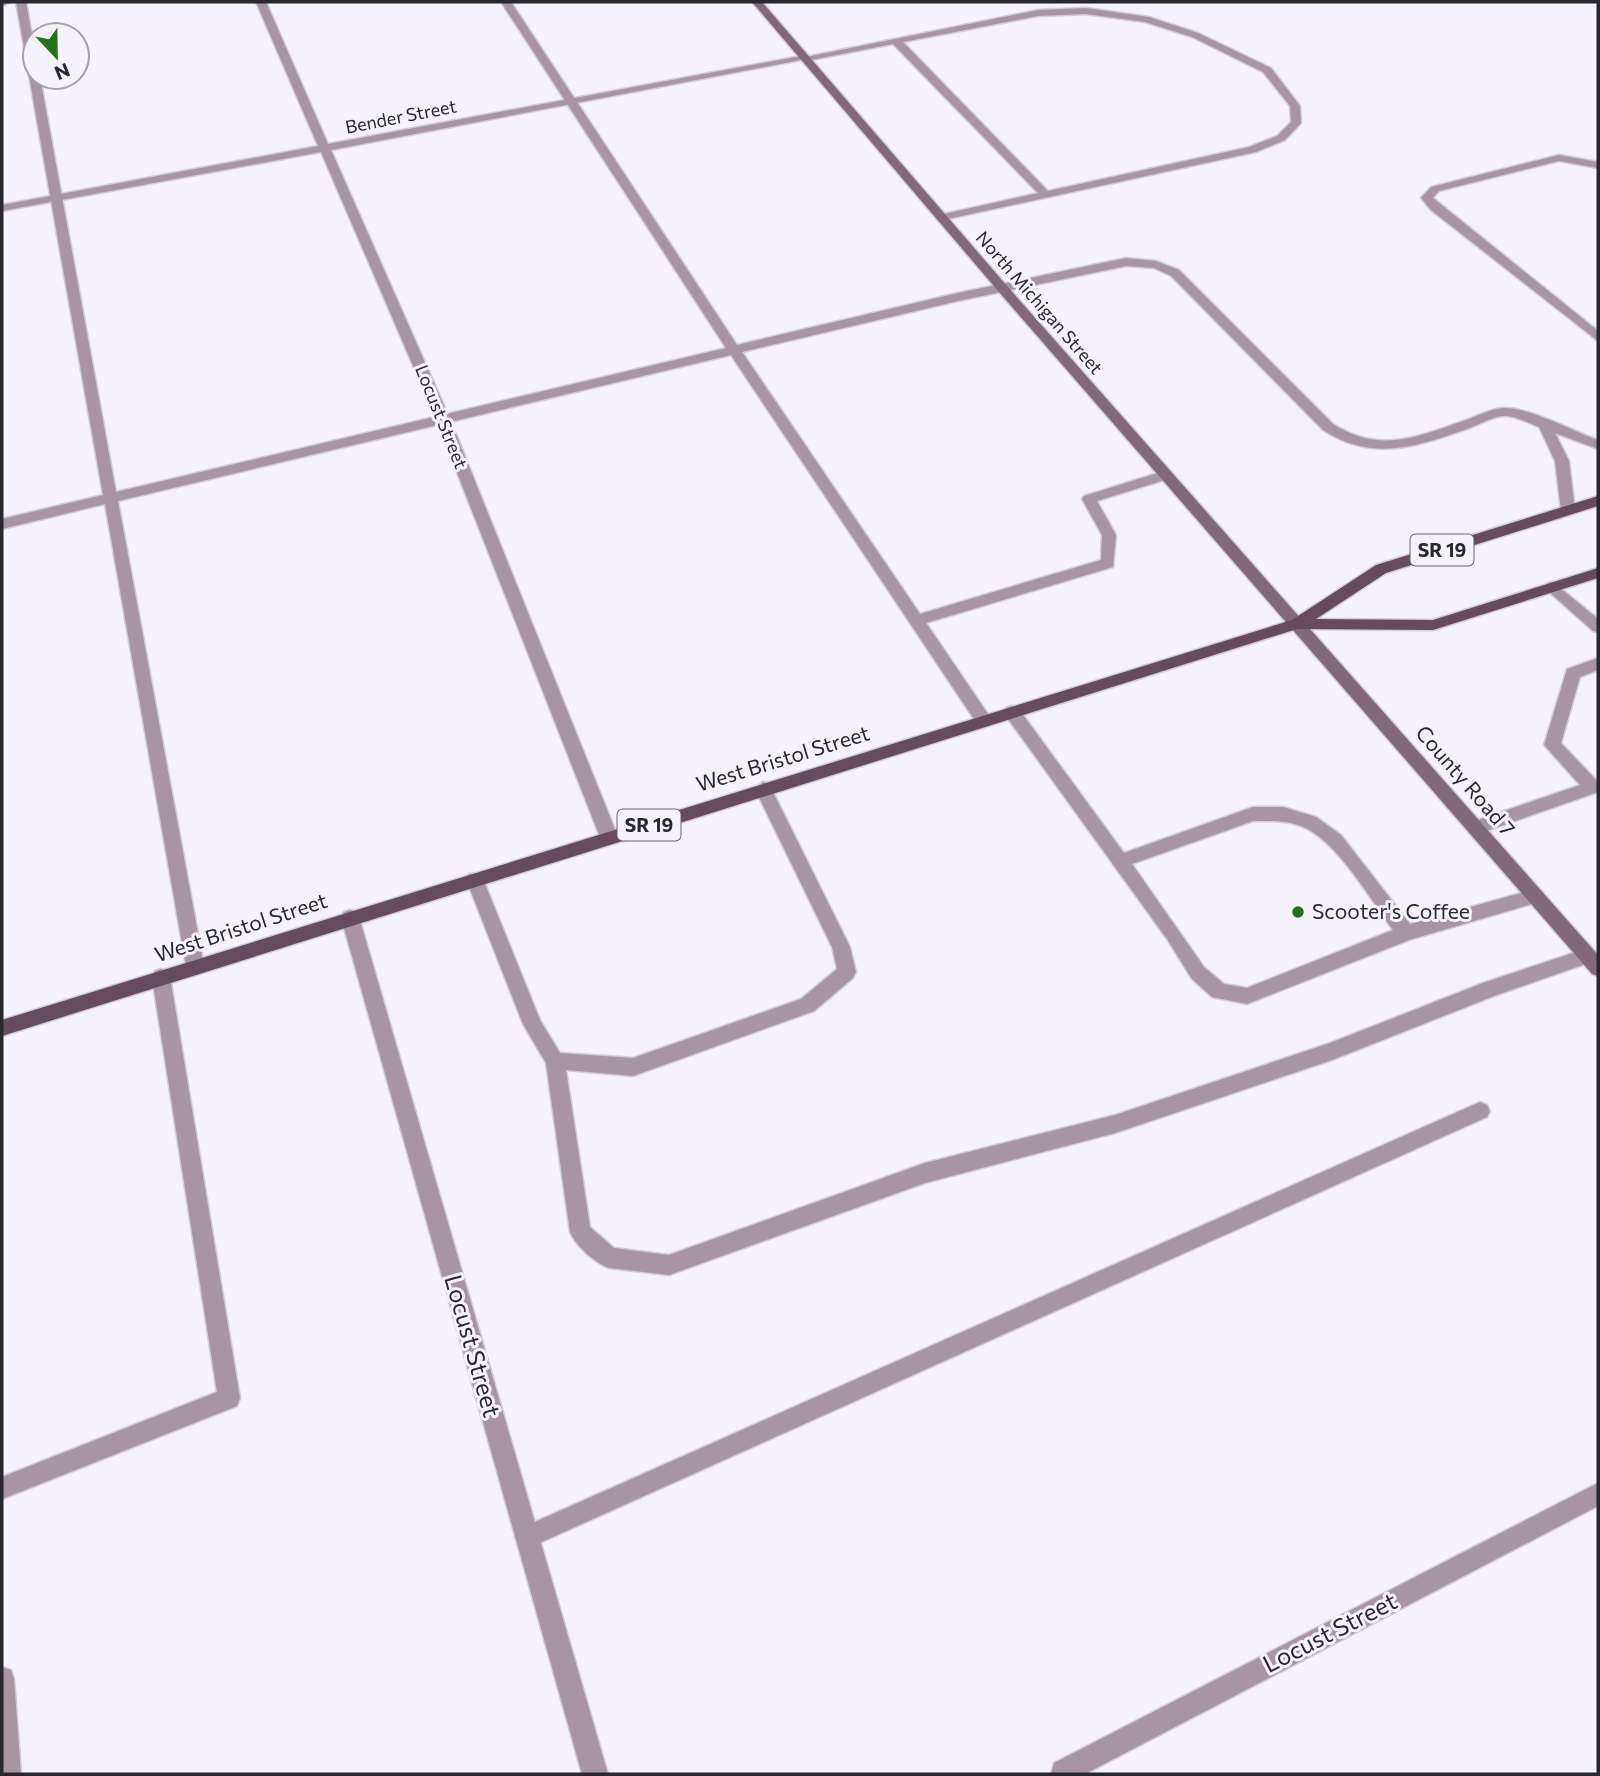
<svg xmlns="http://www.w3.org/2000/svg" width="1600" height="1776" viewBox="0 0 1600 1776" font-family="Commissioner,sans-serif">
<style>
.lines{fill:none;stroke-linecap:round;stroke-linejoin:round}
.lane-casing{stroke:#d1ced6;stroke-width:3}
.street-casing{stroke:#d1ced6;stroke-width:3}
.secondary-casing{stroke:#d1ced6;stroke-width:3}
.primary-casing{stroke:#d1ced6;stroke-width:3}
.lane{fill:#a796a1;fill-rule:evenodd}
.street{fill:#a796a1;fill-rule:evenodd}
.secondary{fill:#816979;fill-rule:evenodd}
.primary{fill:#664a5d;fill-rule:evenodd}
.poi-dot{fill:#247319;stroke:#f6f2fb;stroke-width:2.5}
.labels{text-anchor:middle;stroke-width:6;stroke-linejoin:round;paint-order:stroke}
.far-street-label{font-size:18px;fill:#29282b;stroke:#f6f2fb}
.shield{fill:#f6f2fb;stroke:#666569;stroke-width:2}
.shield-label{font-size:19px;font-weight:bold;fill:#29282b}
.street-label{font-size:21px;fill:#29282b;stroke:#f6f2fb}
.poi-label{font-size:21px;fill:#29282b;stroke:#f6f2fb;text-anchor:start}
.near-street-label{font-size:24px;fill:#29282b;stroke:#f6f2fb}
</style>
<rect width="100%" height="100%" fill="#f6f2fb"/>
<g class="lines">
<defs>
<g id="lane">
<path d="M2 2H11L2 6Z"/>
<path d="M16 2H26L35 52V77H40L116 492 726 348 501 2H511L737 345 958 293 1126 258 1156 261 1179 270 1333 424C1380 454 1417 437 1466 420 1477 416 1490 409 1502 408 1527 406 1573 431 1598 440V449L1555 433 1569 461 1575 510 1568 515 1561 510 1555 461 1539 427C1528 423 1515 415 1503 416 1491 417 1478 425 1467 429 1415 447 1373 462 1323 430L1171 276 1154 268 1126 266 958 301 742 352 920 614 1101 560 1102 535 1082 499 1084 496 1161 472H1171V478L1097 501 1116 535 1113 567 926 623 990 717 992 721 984 727 978 725 731 355 118 501 204 966 201 972 195 974 189 972 186 966 105 504 2 529V519L103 495Z"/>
<path d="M1086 8 1149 17 1198 33 1271 68 1300 106 1301 123 1285 140 1256 152 943 220 937 217 939 215 1038 193 893 44 806 61 801 58 1038 10ZM1086 14 1145 22 1192 37 1263 72 1290 106 1291 122 1277 136 1249 147 1048 191 903 42 1038 16Z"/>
<path d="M1559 155 1598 162V168L1559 161 1439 191 1433 198 1598 331V341L1431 210 1421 198 1431 187Z"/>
<path d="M1553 582 1598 619V632L1593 631 1548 591V583Z"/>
<path d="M1598 658V670L1580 677 1561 743 1598 782V792L1475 835 1469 833 1467 828 1469 823 1580 785 1544 745 1567 669Z"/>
<path d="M1012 706 1018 708 1124 853 1253 807H1283L1316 817 1341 835 1410 924 1535 889 1541 891 1544 896 1541 901 1535 903 1409 940 1247 1004 1212 997 1192 979 1167 939 1006 716 1004 712 1006 708ZM1253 821C1270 821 1285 820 1301 826 1336 839 1371 900 1393 930L1247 988 1224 984 1204 967 1132 864Z"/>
<path d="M763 782 769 784 850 947 856 972 853 978 814 1011 633 1076 566 1070 590 1227 614 1248 669 1255 925 1163 1115 1115 1330 1043 1483 983 1588 948 1594 951 1597 956 1594 961 1494 996 1332 1060 1115 1133 925 1183 669 1275 609 1268C595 1263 576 1246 570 1232L546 1063 523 1024 466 879 469 874H481L540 1020 560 1053 633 1058 801 999 837 969 832 947 755 789Z"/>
<path d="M161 969 167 971 170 977 240 1398 237 1406 2 1499V1477L217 1392 152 977 155 971Z"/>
<path d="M1480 1102 1487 1105 1490 1111 1487 1117 535 1545 527 1549 519 1545 515 1537 519 1529Z"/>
<path d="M2 1667 11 1670 14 1679 21 1774H2Z"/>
</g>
<g id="street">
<path d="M256 2H266L328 144 806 55 811 58 331 150 450 419 618 837 615 842H603L600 837 436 419 321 152 2 211V205L318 146Z"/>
<path d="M350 910 356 912 359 917 608 1774H582L341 917 344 912Z"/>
<path d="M1598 1483V1506L1085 1774H1051L1054 1763Z"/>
</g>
<path id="secondary" d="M752 2H762L1007 286 1598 955V976L1592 974 999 292Z"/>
<path id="primary" d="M1598 496V506L1386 573 1316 619 1433 620 1598 568V578L1433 630 1297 629 2 1036V1020L1292 620 1376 565Z"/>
</defs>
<use href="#lane" class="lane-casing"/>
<use href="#street" class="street-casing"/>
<use href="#secondary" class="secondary-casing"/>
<use href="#primary" class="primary-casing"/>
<use href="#lane" class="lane"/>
<use href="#street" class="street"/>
<use href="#secondary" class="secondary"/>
<use href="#primary" class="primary"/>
</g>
<circle class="poi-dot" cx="1298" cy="912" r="7"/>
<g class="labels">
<g class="far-street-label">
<text transform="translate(401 117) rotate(-11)" y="6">Bender Street</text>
<text transform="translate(1039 303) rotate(49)" y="6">North Michigan Street</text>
<text transform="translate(441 417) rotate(68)" y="6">Locust Street</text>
</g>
<g class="shield">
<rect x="1410.5" y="534.5" width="63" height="31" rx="5"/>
<rect x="617.5" y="809.5" width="63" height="31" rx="5"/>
</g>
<g class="shield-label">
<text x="1442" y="557">SR 19</text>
<text x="649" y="832">SR 19</text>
</g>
<g class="street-label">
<text transform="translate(783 759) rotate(-17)" y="7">West Bristol Street</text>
<text transform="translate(1465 781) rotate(49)" y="7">County Road 7</text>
<text transform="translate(241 928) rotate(-18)" y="7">West Bristol Street</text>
</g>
<g class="poi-label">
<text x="1312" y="919">Scooter's Coffee</text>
</g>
<g class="near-street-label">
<text transform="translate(472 1346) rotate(74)" y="8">Locust Street</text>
<text transform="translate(1330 1633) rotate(-27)" y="8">Locust Street</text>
</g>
</g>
<rect width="1600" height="1776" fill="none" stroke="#29282b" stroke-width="7"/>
<g transform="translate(56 56) rotate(158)"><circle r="33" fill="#f6f2fb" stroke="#a4a1a8" stroke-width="2"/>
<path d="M0-5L12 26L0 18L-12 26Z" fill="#247319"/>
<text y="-10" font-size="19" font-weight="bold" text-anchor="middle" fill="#29282b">N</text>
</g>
</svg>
